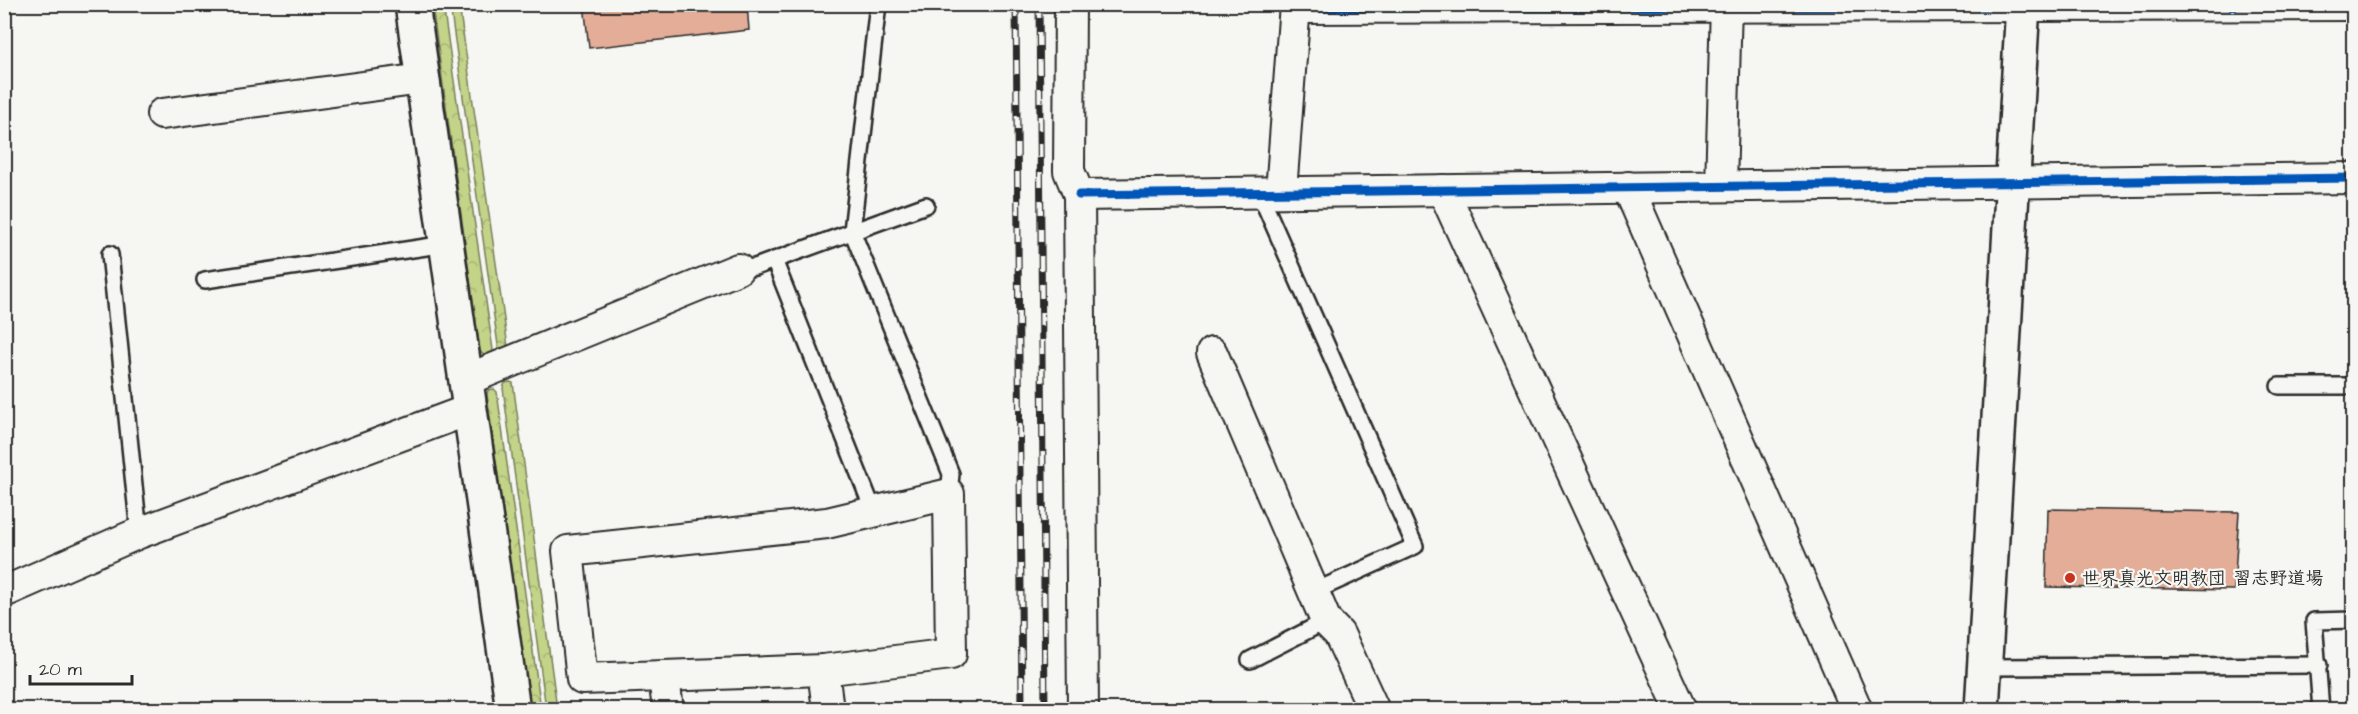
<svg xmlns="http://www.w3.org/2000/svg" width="2358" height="714" viewBox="0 0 2358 714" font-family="'Architects Daughter','Klee One',sans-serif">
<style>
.forest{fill:url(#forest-crowns);stroke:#777f5a;stroke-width:1.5}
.building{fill:#e3ad98;stroke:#2b2b2b;stroke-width:1.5}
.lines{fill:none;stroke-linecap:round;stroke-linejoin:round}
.lane-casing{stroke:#2b2b2b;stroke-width:20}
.street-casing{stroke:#2b2b2b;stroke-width:34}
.secondary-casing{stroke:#2b2b2b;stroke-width:38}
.lane{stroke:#f6f6f2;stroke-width:15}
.street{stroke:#f6f6f2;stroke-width:30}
.secondary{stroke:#f6f6f2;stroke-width:33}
.rail-casing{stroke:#2b2b2b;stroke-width:7}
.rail{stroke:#f6f6f2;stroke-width:4.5;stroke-dasharray:14;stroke-linecap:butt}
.cycleway-casing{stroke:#f6f6f2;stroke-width:13}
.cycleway{stroke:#0057b8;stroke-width:9}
.poi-dot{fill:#c8321e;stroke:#f6f6f2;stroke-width:2}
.labels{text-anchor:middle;stroke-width:4.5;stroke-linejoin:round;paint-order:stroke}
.poi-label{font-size:18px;font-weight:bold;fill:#2b2b2b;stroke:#f6f6f2;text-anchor:start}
</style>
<defs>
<pattern id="forest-crowns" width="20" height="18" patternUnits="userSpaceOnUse" patternTransform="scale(1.5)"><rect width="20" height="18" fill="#c3d388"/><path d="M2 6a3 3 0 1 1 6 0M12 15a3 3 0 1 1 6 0" fill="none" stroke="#a8b576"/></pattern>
</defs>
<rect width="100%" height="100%" fill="#f6f6f2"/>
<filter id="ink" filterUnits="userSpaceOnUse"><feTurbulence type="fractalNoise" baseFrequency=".0167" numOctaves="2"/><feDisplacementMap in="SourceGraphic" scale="12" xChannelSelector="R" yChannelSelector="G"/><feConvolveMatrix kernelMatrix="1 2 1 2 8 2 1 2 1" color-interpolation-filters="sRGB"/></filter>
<g filter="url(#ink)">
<g class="forest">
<path d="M432 5H443L493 350 492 355 484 356 480 351Z"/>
<path d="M450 5H459L508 347 499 352Z"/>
<path d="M510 382 513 383 557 709H546L503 388 505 383Z"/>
<path d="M494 389 497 392 541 709H530L487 395 488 390Z"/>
</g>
<g class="building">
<path d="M584 4H747L749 30 589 48Z"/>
<path d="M2048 509 2239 512 2234 590 2046 587Z"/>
</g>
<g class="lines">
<defs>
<g id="lane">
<path d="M878 4 852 231 951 474 949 494"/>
<path d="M1259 192 1415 546 1313 592"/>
<path d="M110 254 139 533"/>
<path d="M774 260 874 512"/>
<path d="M738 269 755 267 926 205"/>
<path d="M205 280 446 244"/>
<path d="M2279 386H2354"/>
<path d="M1250 660 1326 621"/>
<path d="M1985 667 2319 665"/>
<path d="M2321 710 2314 621 2354 620"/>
</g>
<g id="street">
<path d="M1070 4 1069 171 1079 195 1083 710"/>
<path d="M1295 8 2354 5"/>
<path d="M162 114 422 79"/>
<path d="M1721 186 1726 4"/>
<path d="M1628 187 1857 710"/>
<path d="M1443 190 1681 710"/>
<path d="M1281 192 1295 4"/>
<path d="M1079 195 2354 178"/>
<path d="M1212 353 1326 621 1339 634 1374 710"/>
<path d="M466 380 738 269"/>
<path d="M949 494 951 654 823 670 582 679 568 551 827 523Z"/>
<path d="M4 592 139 533 471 409"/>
<path d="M823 670 828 710"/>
<path d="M664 677 668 710"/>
</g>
<g id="secondary">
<path d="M412 4 513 710"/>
<path d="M1982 710 2023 4"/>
</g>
</defs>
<use href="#lane" class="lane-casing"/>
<use href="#street" class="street-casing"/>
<use href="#secondary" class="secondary-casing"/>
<use href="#lane" class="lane"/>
<use href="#street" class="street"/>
<use href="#secondary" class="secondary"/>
<defs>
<g id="rail">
<path d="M1016 4 1022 710"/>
<path d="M1039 4 1045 710"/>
</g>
</defs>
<use href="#rail" class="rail-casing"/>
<use href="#rail" class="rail"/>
<defs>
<g id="cycleway">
<path d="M1295 8 2354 5"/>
<path d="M1079 195 2354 178"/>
</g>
</defs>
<use href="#cycleway" class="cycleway-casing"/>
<use href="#cycleway" class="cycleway"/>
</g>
</g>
<circle class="poi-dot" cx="2070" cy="578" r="6"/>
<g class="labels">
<g class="poi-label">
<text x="2082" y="584">世界真光文明教団 習志野道場</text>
</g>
</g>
<rect width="2358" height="714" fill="none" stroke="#f6f6f2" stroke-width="24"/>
<rect x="12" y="12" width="2334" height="690" fill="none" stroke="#2b2b2b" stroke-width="2" filter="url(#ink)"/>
<path d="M30 675v9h102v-9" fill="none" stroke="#2b2b2b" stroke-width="3"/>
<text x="39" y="675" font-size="18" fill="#2b2b2b" stroke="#f6f6f2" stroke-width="4.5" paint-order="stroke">20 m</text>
</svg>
